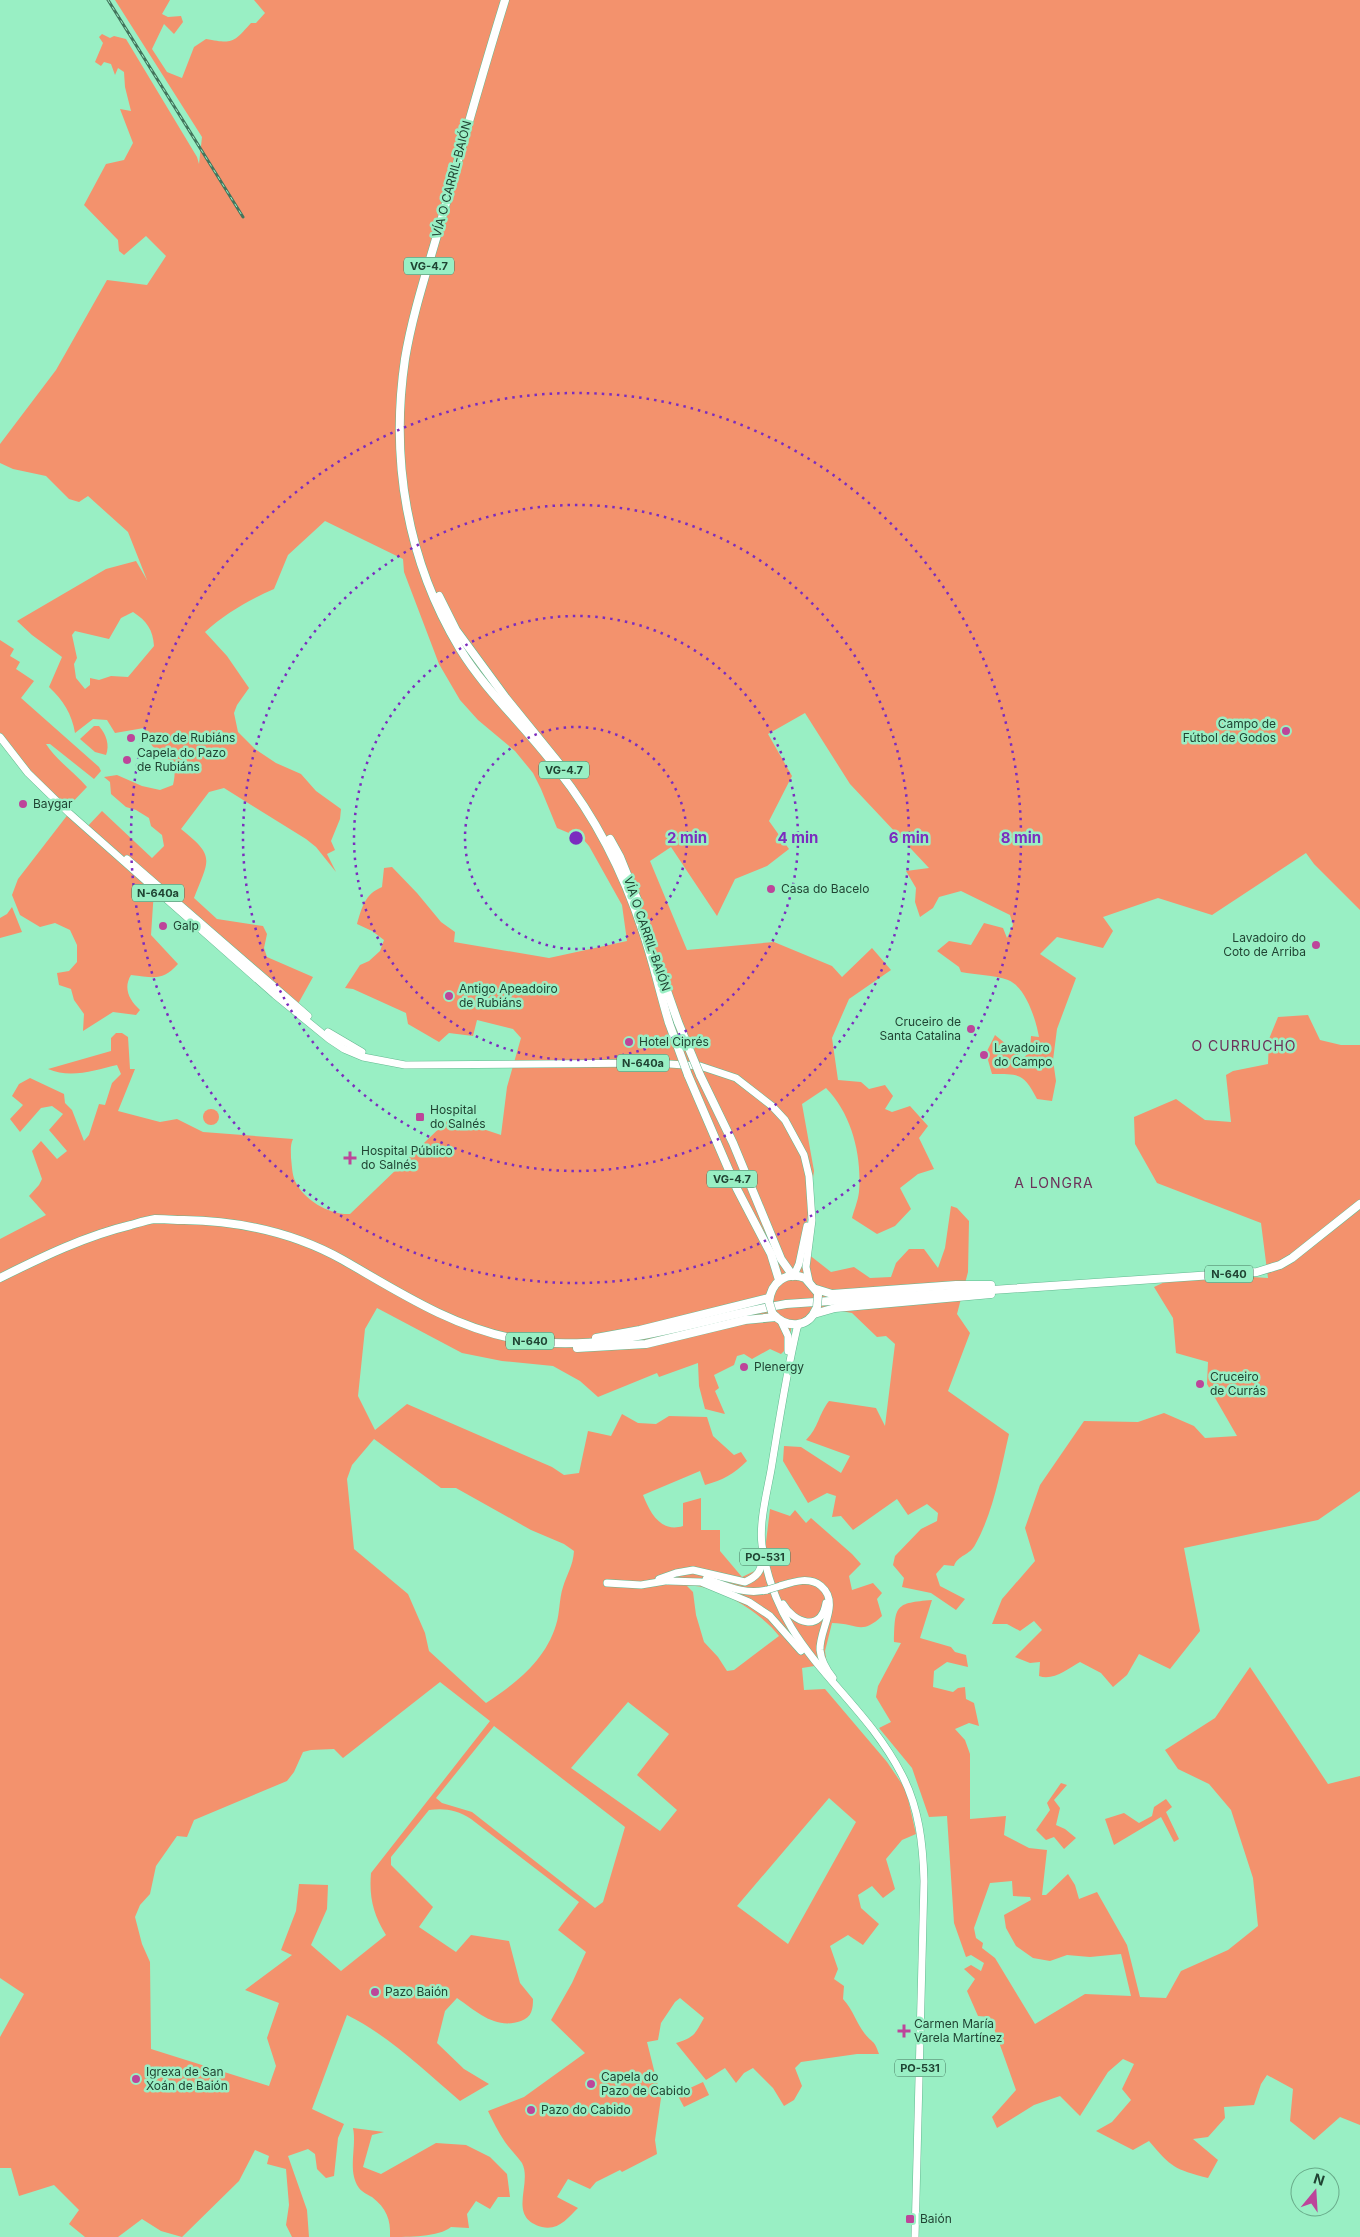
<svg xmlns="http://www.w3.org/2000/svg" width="1360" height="2237" viewBox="0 0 1360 2237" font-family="Inter,sans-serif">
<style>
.green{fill:#f3926d;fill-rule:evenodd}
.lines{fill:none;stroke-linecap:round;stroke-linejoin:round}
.primary-casing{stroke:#63b990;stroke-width:8}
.highway-casing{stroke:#63b990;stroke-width:9}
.primary{stroke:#fff;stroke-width:7}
.highway{stroke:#fff;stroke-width:8}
.rail-casing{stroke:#43755d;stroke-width:3}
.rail{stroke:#99efc4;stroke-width:1;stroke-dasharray:4;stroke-linecap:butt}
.primary-bridge-casing{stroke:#63b990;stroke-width:8;stroke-linecap:butt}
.highway-bridge-casing{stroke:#63b990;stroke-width:9;stroke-linecap:butt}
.primary-bridge{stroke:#fff;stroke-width:7}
.highway-bridge{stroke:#fff;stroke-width:8}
.ring{fill:none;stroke:#7b2cbf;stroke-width:2.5;stroke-dasharray:2.5 5}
.poi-dot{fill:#bd459a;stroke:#99efc4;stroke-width:2}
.labels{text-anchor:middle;stroke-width:5;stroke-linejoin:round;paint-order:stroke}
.shield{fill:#99efc4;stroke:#44775e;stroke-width:1}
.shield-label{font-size:11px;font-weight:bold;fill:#204433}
.street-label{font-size:12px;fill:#204433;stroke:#99efc4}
.poi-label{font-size:12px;fill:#204433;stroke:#99efc4;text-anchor:start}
.neighbourhood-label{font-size:14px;letter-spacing:1px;fill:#6d315a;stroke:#99efc4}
.centre{fill:#7b2cbf;stroke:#99efc4;stroke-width:2.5}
.ring-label{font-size:15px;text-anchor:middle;font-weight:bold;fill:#7b2cbf;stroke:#99efc4;stroke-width:5;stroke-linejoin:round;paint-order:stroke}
</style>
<rect width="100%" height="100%" fill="#99efc4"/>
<g class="green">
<path d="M115 0H170L162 14 168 17 181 16 183 22 174 34 164 24 152 49 167 72 182 78 194 47 206 39C233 44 233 43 251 23H256L265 13 254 0H1360V910L1314 864 1306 853 1212 915 1158 898 1103 917 1113 931 1103 948 1057 937 1040 954 1076 978 1057 1029 1053 1060 1056 1081 1052 1101 1037 1099C1024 1074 1021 1074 992 1074L986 1053 995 1035 1023 1058 1030 1052 1031 1036 1039 1037C1036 1020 1026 987 1008 980 994 975 976 975 961 972L959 967 937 951 949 941 971 945 984 923 1003 928 1007 938 1013 925 1010 915 961 891 939 897 933 908 920 917 915 902 916 888 906 871 929 868 850 784 805 713 768 734 792 776 769 821 789 849 767 866 735 879 717 916 671 847 650 861 687 950 774 942 832 966 842 977 872 948 891 970 849 999 832 1038 838 1080 861 1082 869 1089 885 1085 893 1096 885 1109 892 1112 910 1106 928 1126 919 1138 934 1169 918 1174 900 1188 911 1209 895 1226 877 1234 852 1218C854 1210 858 1201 859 1192 862 1156 852 1114 826 1088L802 1104 814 1171 803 1250 831 1272 854 1267 870 1278 891 1277 896 1263 909 1249H924L938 1268 945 1248 951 1206 957 1208 969 1221 968 1272 957 1314 970 1333 948 1391 1009 1434C1000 1472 994 1511 975 1545 970 1555 958 1555 954 1566L944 1565 936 1574 940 1586 965 1599 956 1610 931 1593 902 1587 904 1578 893 1565 895 1556 921 1529 937 1521 938 1513 927 1504 908 1515 897 1499 853 1530 841 1516 832 1517 836 1496 827 1493 808 1503 783 1461 784 1446 801 1447 841 1473 850 1456 806 1440C819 1427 818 1415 829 1401L876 1408 885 1426 895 1344 886 1336 877 1337 852 1313 841 1311H824L791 1327 790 1345 781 1354 770 1349 752 1359 744 1354 737 1356 734 1365 714 1375 719 1388 715 1391 725 1414 705 1409 699 1386 698 1363 659 1377 657 1373 598 1397 580 1381 553 1366 502 1361 462 1353 377 1308 365 1329 358 1396 375 1430 407 1404 552 1467 564 1475 579 1473 588 1431 611 1436 622 1414 638 1423 656 1424 669 1416 707 1417 713 1436 734 1455 741 1452 747 1461C734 1474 723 1480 705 1485L700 1471 643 1495C650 1513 661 1533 683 1526V1503L701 1498V1530H720V1551L742 1577 763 1567 770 1509 790 1516 795 1510 806 1523 811 1518 852 1554 861 1564 849 1576 852 1590 873 1583 882 1593 877 1599 882 1616C861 1636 857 1623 832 1623L825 1651 827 1664 802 1668 804 1690 825 1689 887 1762 906 1790 916 1834 902 1840 886 1859 895 1889 883 1898 872 1886 858 1895 861 1908 879 1924 863 1945 848 1935 830 1946 838 1969 834 1979 844 1986 843 1999C854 2011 856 2023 865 2034 873 2044 874 2039 879 2054H857L801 2062 795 2068 802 2086 794 2100 784 2106 773 2088 753 2068 744 2073 736 2083 725 2068 706 2080 676 2043C696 2037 695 2033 704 2018L680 1998 675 2002 661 2023 658 2040 647 2042 661 2098 655 2140 657 2154 622 2172 620 2170 596 2182 590 2189 568 2179 557 2197 578 2208C568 2218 558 2231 542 2227 506 2217 533 2184 522 2163 517 2156 510 2149 505 2142 498 2132 493 2121 488 2111L524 2097 585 2053 551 2020 572 1983 586 1952 558 1930 579 1902 471 1819C457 1810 445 1808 429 1810L391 1857V1865L433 1907 419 1927 456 1952 471 1935 509 1941 520 1983 533 1999C533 2009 532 2017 521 2021 496 2030 477 2012 457 1998L445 2011 437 2043 464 2069 489 2084 460 2101C425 2071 388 2035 347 2015L312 2109 344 2124 338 2138 334 2176 326 2178 317 2169 315 2154 308 2149 288 2156 307 2210 309 2237H292L286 2225 289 2205 286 2169 267 2164 269 2156 255 2150 239 2181 182 2237 161 2231 142 2219 118 2237H85L69 2224 79 2210 54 2185 19 2196 11 2168H0V2037L24 1994 0 1978V1239L46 1215 29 1196 39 1185 42 1179 32 1151 41 1141 57 1159 67 1151 49 1130 63 1114 52 1106 41 1108 20 1132 10 1119 23 1105 12 1096 19 1084 30 1078 64 1094 65 1103 72 1110 84 1141 89 1135 99 1104 105 1105 112 1083 121 1074 117 1065C95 1070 71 1079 48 1069L111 1051V1038L116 1033H122L128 1037 130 1069H135L118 1111 160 1122 177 1119 203 1132 293 1139C290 1145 291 1151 291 1158 292 1166 292 1174 295 1181 304 1200 329 1215 350 1214L450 1118 501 1135 507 1087 521 1038 513 1029 477 1020 473 1036 449 1033 439 1042 408 1024 406 1013 353 989 345 988 360 965 369 961 380 951 384 940 372 931 357 924C362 907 365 894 382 887L384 868 392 867 417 893 441 922 455 932 454 942 549 958 627 941 622 905 589 846 583 839 557 828 541 789 533 773 515 751 478 720 460 700 439 664 404 572 403 559 325 521 288 555 274 589C249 600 226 613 205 632L227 656 249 688 237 705 234 713 238 732 255 749 276 763 301 774 316 791 341 809 340 819 331 841 335 850 327 854 336 872 316 847 306 839 224 788 209 792 181 829C216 857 209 859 194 898L217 919 263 926 267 934 264 948 267 957 313 977 294 1011 154 890 151 935 178 964C162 982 153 977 131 975 123 988 129 1000 140 1010L136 1015 113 1012 83 1031 84 1014 74 1000 71 989 59 985 57 973 69 971 77 962V945L70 930 55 923 40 927 20 915 12 895 18 879 69 813 86 828 102 811 152 858 164 846 162 835 151 826 149 818 136 810 126 807 111 794 110 782 104 777 117 775 142 786 160 790 173 785C180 756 162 761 150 743 147 739 146 733 144 728L115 733 107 720 93 719 75 733C72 714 63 700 49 687L62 657 32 635 17 621 106 569 136 561 147 580 128 532 88 496 79 502 69 499 46 476 13 469 0 463V444L56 370 107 280 147 285 166 256 146 236 124 255 119 251 118 240 84 205 106 164 124 160 133 143 120 109 131 111 125 87 124 72 118 68 115 75 111 64 104 62 101 66 95 62 103 43 99 37 102 34 110 38 114 36 126 39 197 157 199 164 202 137ZM133 612C147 621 153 630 154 646L128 677 111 676 99 680 90 678V685L85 689 76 678 74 664 77 658 72 635 75 631 109 639 121 618ZM374 1439 441 1488H456L531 1530 564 1544 574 1551C573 1566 567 1574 563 1587 559 1599 560 1613 556 1625 545 1661 516 1683 486 1703L429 1651 425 1633 408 1594 354 1549 347 1479 352 1465ZM687 1586C715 1583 763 1614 779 1636L734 1670 727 1671 718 1657 704 1642 696 1615 693 1592ZM440 1682 490 1721 371 1873C369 1897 373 1914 386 1935L341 1971 311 1945 327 1909 328 1885 299 1884 296 1911 281 1950 292 1955 245 1990 279 2003 267 2038 276 2066 269 2086 151 2049 150 1962 142 1944 135 1917 140 1905 150 1894 156 1866 177 1836 187 1837 194 1820 287 1781 294 1772 303 1752 311 1750 334 1749 343 1758ZM628 1702 669 1734 637 1775 677 1810 660 1831 571 1768ZM494 1726 625 1827 603 1902 595 1908 472 1812 442 1803 436 1798ZM829 1798 856 1822 788 1944 737 1906Z"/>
<path d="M0 640 14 649 10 656 20 662 16 669 34 681 21 698 99 767 101 771 94 779 50 744H46C55 759 75 773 87 787L65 810 0 737Z"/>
<path d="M94 726H99C106 734 110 745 106 755L95 752 80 739Z"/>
<path d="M12 907 22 932 0 938V918L7 914Z"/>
<path d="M1308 1015 1320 1040 1341 1045H1360V1491L1318 1520 1184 1548 1200 1631 1170 1669 1139 1654 1127 1675 1113 1687 1101 1673 1080 1662C1068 1669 1053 1681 1039 1676L1040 1662 1030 1663 1015 1657 1042 1630 1034 1621 1020 1631 1007 1624H992L1002 1599 1035 1561 1025 1528 1040 1485 1084 1421 1138 1422 1164 1413 1194 1426 1205 1438 1237 1436 1207 1384 1208 1362 1176 1353 1173 1318 1154 1287 1184 1273 1268 1278 1261 1223 1157 1183 1135 1144 1134 1117 1176 1099 1205 1120 1231 1122 1226 1075 1233 1071 1268 1064 1269 1039 1278 1017Z"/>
<circle cx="211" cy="1117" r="8"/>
<path d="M932 1600 920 1638 951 1647 955 1652 966 1655 968 1667 947 1662 934 1671 933 1687 953 1692 958 1688 965 1687 966 1699 974 1703 979 1726 969 1723 955 1729 965 1740 970 1754V1819L1006 1816 1004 1835 1029 1848 1047 1850 1042 1895H1046L1068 1874 1075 1885 1079 1899 1097 1892 1127 1945 1140 1997 1166 1998 1181 1971 1228 1950 1258 1926 1253 1878 1231 1810 1209 1784 1178 1769 1165 1750 1215 1718 1250 1667 1328 1784 1360 1776V2125L1340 2117 1314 2140 1290 2121 1293 2089 1267 2075 1261 2084 1254 2105 1224 2107 1225 2118 1208 2137 1193 2139 1218 2160 1208 2178C1174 2169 1172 2168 1149 2141L1133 2150 1096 2131 1112 2122 1131 2100 1122 2089 1134 2064 1123 2059 1108 2072 1080 2116 1060 2096 1034 2105 997 2128 992 2117 1016 2090 990 2017 978 2016 967 1991 975 1979 964 1969 971 1965 981 1971 984 1963 971 1955 966 1957 954 1923 947 1816 929 1817 912 1768 879 1728 891 1722 876 1697 878 1686 901 1643 894 1642C895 1605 895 1603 932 1600ZM1012 1881 1013 1896 1030 1897 1031 1900 1004 1915 1006 1928 1016 1946 1033 1958 1050 1961 1067 1955 1090 1957 1121 1954 1131 1996 1085 1994 1035 2024 995 1958 982 1948 983 1943 976 1938 974 1928 990 1883Z"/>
<path d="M1061 1783 1067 1785 1054 1800 1060 1808 1056 1825 1065 1829 1076 1838 1064 1849 1054 1837 1046 1840 1036 1830 1050 1810 1047 1803Z"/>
<path d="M1166 1799 1172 1807 1166 1812 1179 1839 1174 1842 1161 1817 1114 1845 1105 1819 1124 1813 1139 1823 1152 1816 1154 1807Z"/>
<path d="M703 2082 709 2095 684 2107 677 2094Z"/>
<path d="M353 2128 384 2132 372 2135 363 2167 381 2174 436 2143 466 2145 490 2157 507 2174 510 2197H498L490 2209 476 2201 467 2214 469 2228 451 2227C439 2237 408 2237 390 2237 391 2219 386 2208 372 2197 368 2195 362 2192 359 2188 347 2171 357 2147 353 2128Z"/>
</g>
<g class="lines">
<defs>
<g id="primary">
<path d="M0 737 28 773 69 813 275 995 329 1039 344 1049 363 1057 405 1065 654 1063 700 1066 736 1078 772 1106 785 1120 804 1155 809 1176 812 1220 806 1267 809 1281"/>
<path d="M127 859 308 1016"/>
<path d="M328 1032 362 1052"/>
<path d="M794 1275 799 1264 807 1226"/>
<path d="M781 1321 788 1336V1351"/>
<path d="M799 1324 797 1328C786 1375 779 1422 771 1470 767 1492 759 1523 762 1545 777 1653 857 1688 902 1775 919 1808 923 1844 924 1881L915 2237"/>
<path d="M659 1579 676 1573 693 1570 745 1582C756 1577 763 1571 761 1558"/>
<path d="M706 1579C727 1586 744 1595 767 1590"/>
<path d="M668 1581 701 1582 749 1602 770 1616 801 1651"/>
<path d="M607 1583 641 1585 671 1580"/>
<path d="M780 1586C793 1582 809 1576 821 1586 841 1603 819 1629 820 1650 821 1661 826 1669 833 1678"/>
<path d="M783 1604C794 1623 821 1633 826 1603"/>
</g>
<g id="highway">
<path d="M505 0C483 71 463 142 443 214 430 262 413 310 405 359 390 460 407 561 460 649 487 693 527 728 558 770 596 818 624 874 643 932 653 961 660 993 669 1023"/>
<path d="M439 596 456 630 506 698 562 767"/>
<path d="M610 839 620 857 639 904"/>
<path d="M658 965 678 1022"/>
<path d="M688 1075 737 1189 771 1254 779 1280"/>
<path d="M700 1075 733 1143 781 1259 793 1276"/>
<path d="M0 1278C42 1257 85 1236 131 1225 138 1223 147 1220 155 1219 164 1219 174 1220 184 1220 240 1221 293 1232 343 1260 399 1292 452 1327 516 1339 608 1356 696 1319 786 1304L1257 1272 1280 1265 1292 1258 1360 1204"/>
<path d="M816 1289 832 1294 956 1285H991"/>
<path d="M769 1302C771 1282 786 1271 805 1278L817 1292"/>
<path d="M773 1314C786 1328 808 1329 816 1309"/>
<path d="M814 1314 835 1308 991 1294"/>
<path d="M596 1338 640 1330 769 1298"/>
<path d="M577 1348 646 1344 745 1320 776 1317"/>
</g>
</defs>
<use href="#primary" class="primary-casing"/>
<use href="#highway" class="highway-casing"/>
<use href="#primary" class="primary"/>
<use href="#highway" class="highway"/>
<defs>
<path id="rail" d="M108 0 243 217"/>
</defs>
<use href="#rail" class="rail-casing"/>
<use href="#rail" class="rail"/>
<defs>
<path id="primary-bridge" d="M767 1590 780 1586"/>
<g id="highway-bridge">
<path d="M678 1022 700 1075"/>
<path d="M669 1023 688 1075"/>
<path d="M769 1302 772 1312"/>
<path d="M817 1307 818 1295"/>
</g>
</defs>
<use href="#primary-bridge" class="primary-bridge-casing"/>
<use href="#highway-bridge" class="highway-bridge-casing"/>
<use href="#primary-bridge" class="primary-bridge"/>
<use href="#highway-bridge" class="highway-bridge"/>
</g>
<g class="ring">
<circle cx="576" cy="838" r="111"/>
<circle cx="576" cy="838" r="222"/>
<circle cx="576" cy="838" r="333"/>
<circle cx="576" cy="838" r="445"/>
</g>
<g class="poi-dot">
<circle cx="1286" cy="731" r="5"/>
<circle cx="131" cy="738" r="5"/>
<circle cx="127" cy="760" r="5"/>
<circle cx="23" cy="804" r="5"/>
<circle cx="771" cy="889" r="5"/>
<circle cx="163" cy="926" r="5"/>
<circle cx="1316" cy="945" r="5"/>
<circle cx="449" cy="996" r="5"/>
<circle cx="971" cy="1029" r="5"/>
<circle cx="629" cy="1042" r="5"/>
<circle cx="984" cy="1055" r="5"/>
<rect x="415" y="1112" width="10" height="10" rx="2.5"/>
<path d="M347.5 1150.5h5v5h5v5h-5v5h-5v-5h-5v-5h5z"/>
<circle cx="744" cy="1367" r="5"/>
<circle cx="1200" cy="1384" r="5"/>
<circle cx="375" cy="1992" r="5"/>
<path d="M901.5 2023.5h5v5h5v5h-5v5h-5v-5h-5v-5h5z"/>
<circle cx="136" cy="2079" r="5"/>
<circle cx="591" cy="2084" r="5"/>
<circle cx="531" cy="2110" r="5"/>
<rect x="905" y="2214" width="10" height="10" rx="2.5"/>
</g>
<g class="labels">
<g class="shield">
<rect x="404" y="257.5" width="50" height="17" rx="4"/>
<rect x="539" y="761.5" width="50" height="17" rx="4"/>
<rect x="132" y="884.5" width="52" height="17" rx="4"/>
<rect x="617" y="1054.5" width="52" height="17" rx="4"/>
<rect x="707" y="1170.5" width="50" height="17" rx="4"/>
<rect x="1205" y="1265.5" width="48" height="17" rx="4"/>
<rect x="506" y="1332.5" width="48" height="17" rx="4"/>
<rect x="740" y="1548.5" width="50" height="17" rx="4"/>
<rect x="895" y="2059.5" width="50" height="17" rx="4"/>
</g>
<g class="shield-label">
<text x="429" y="270">VG-4.7</text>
<text x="564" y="774">VG-4.7</text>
<text x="158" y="897">N-640a</text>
<text x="643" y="1067">N-640a</text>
<text x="732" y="1183">VG-4.7</text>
<text x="1229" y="1278">N-640</text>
<text x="530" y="1345">N-640</text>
<text x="765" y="1561">PO-531</text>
<text x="920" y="2072">PO-531</text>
</g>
<g class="street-label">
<text transform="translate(452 179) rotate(-75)" y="4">VÍA O CARRIL-BAIÓN</text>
<text transform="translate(647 934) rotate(71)" y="4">VÍA O CARRIL-BAIÓN</text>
</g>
<g class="poi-label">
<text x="1276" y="728" text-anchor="end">Campo de<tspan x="1276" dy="14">Fútbol de Godos</tspan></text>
<text x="141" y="742">Pazo de Rubiáns</text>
<text x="137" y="757">Capela do Pazo<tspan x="137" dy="14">de Rubiáns</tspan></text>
<text x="33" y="808">Baygar</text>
<text x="781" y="893">Casa do Bacelo</text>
<text x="173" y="930">Galp</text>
<text x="1306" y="942" text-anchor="end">Lavadoiro do<tspan x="1306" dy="14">Coto de Arriba</tspan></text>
<text x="459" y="993">Antigo Apeadoiro<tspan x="459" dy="14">de Rubiáns</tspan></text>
<text x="961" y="1026" text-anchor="end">Cruceiro de<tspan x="961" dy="14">Santa Catalina</tspan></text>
<text x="639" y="1046">Hotel Ciprés</text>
<text x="994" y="1052">Lavadoiro<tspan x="994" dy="14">do Campo</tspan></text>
<text x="430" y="1114">Hospital<tspan x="430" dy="14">do Salnés</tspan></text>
<text x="361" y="1155">Hospital Público<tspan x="361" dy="14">do Salnés</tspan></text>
<text x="754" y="1371">Plenergy</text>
<text x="1210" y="1381">Cruceiro<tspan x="1210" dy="14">de Currás</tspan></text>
<text x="385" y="1996">Pazo Baión</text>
<text x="914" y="2028">Carmen María<tspan x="914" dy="14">Varela Martínez</tspan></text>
<text x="146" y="2076">Igrexa de San<tspan x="146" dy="14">Xoán de Baión</tspan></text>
<text x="601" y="2081">Capela do<tspan x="601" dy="14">Pazo de Cabido</tspan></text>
<text x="541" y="2114">Pazo do Cabido</text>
<text x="920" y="2223">Baión</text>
</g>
<g class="neighbourhood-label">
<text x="1244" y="1051">O CURRUCHO</text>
<text x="1054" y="1188">A LONGRA</text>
</g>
</g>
<circle cx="576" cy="838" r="8" class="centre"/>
<g class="ring-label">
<text x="687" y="843">2 min</text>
<text x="798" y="843">4 min</text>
<text x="909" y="843">6 min</text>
<text x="1021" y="843">8 min</text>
</g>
<g transform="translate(1315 2192) rotate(18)"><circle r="24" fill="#99efc4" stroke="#69ab8a"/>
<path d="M0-4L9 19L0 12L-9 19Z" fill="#bd459a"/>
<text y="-8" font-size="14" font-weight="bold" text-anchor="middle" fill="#204433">N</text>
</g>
</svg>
